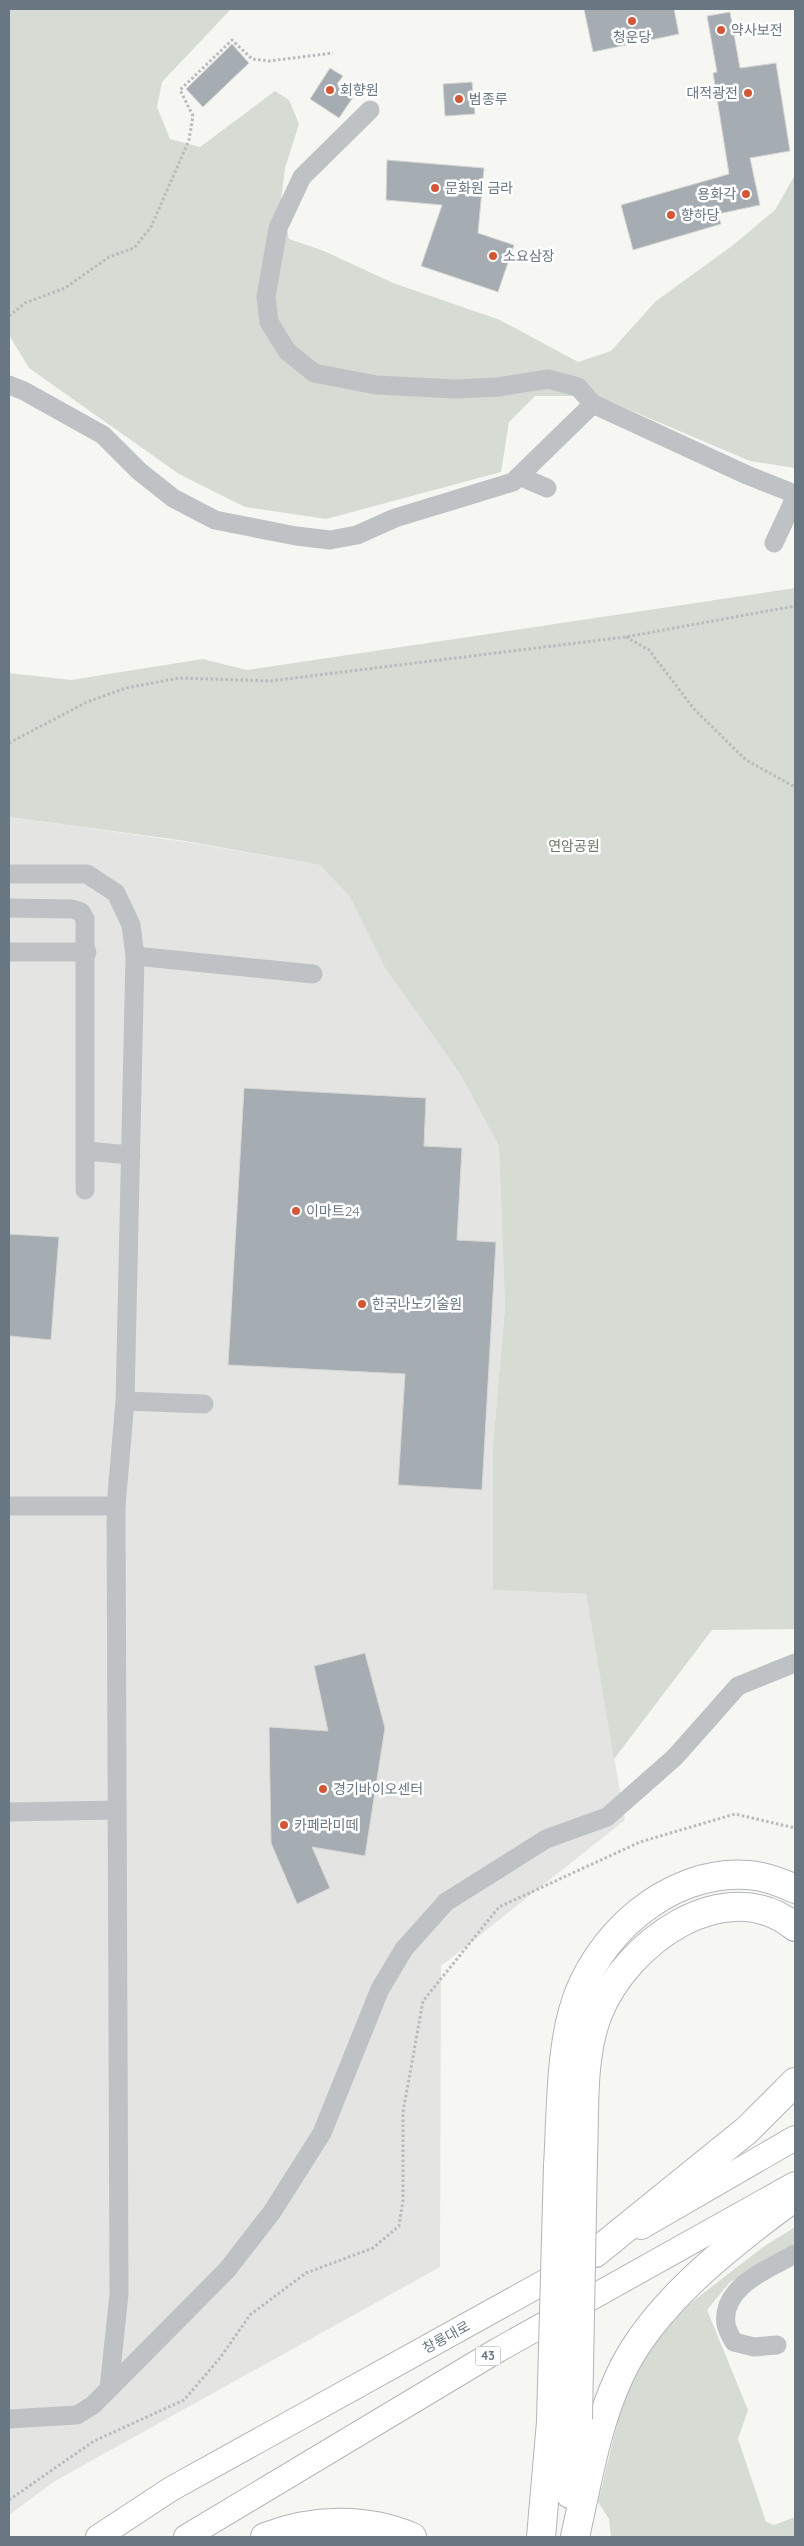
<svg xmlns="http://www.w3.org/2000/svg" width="804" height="2546" viewBox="0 0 804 2546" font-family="Quicksand,'Noto Sans KR',sans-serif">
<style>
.built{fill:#e4e5e3}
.green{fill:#d6dbd3}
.building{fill:#a6adb2;stroke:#d8d7d6}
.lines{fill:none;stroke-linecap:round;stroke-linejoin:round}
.major-casing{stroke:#b2b6b9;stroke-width:26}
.highway-casing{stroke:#b1b5b8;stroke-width:30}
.path{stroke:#b8bbbd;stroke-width:3;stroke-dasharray:2.5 2.5;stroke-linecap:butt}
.minor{stroke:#bec2c5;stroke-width:19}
.major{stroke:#fff;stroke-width:24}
.highway{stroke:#fff;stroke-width:28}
.highway-bridge-casing{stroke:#b1b5b8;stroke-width:30;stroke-linecap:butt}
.highway-bridge{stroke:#fff;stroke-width:28}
.poi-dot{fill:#d35636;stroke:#fff;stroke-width:2}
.labels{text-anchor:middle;stroke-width:5;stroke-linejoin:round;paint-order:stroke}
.shield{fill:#fff;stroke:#95a0a7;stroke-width:1}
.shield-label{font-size:12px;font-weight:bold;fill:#687781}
.poi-label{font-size:14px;fill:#687781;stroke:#fff;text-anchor:start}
.park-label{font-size:14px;fill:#6a7966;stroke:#fff}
.street-label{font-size:14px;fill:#687781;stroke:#fff}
</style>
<rect width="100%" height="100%" fill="#f6f6f3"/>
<path class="built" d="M9 817 179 841 320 865 350 897 385 968 460 1074 499 1146 505 1307 493 1445V1590L586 1594 625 1820 441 1966 440 2267 55 2481 9 2515Z"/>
<g class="green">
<path d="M9 9H231L162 82 157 107 170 139 200 147 275 91 289 100 299 124 285 168 281 201 289 239 324 251 393 283 500 320 578 362 611 351 656 301 732 246 775 210 795 175V468L750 461 597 396H535L509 422 501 472 326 519 245 507 179 474 29 368 9 335Z"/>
<path d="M795 588V1629L712 1630 614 1759 586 1594 493 1590V1445L505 1307 499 1146 460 1074 385 968 350 897 320 865 179 840 9 817V673L71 680 203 659 247 670Z"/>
<path d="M795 2227V2248L730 2282 707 2310 748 2410 738 2439 766 2522 774 2525 795 2517V2537H611L609 2519 598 2502 625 2392 656 2337 692 2302 763 2247Z"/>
</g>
<g class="building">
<path d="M584 9H674L679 34 593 52Z"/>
<path d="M730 12 740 68 776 63 790 151 750 158 760 205 718 214 721 224 633 250 621 205 729 174 713 73 717 72 707 16Z"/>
<path d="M232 44 249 63 203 107 186 89Z"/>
<path d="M330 68 343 76 337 84 354 96 339 118 310 99Z"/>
<path d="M472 82 475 114 445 116 443 84Z"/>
<path d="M387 160 484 168 478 233 514 245 498 292 421 266 442 205 386 200Z"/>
<path d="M244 1088 426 1098 424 1146 462 1148 457 1240 496 1242 482 1490 398 1485 405 1374 228 1365Z"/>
<path d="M9 1234 59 1237 51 1340 9 1336Z"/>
<path d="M365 1653 385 1728 365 1856 312 1847 330 1888 297 1904 271 1843 269 1727 328 1731 314 1666Z"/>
</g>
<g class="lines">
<defs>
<g id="major">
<path d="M641 2227 795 2138"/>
<path d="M98 2537 171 2489 568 2269"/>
<path d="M186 2537 498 2350 795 2184"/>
</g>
<g id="highway">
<path d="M583 2157C585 2111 581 2057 598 2014 625 1944 725 1870 795 1927"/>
<path d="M558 2166C561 2118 560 2057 573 2011 593 1937 668 1869 748 1875 764 1876 780 1882 795 1889"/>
<path d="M595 2253 747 2130 795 2082"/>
<path d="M570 2494 578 2419"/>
<path d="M265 2537C312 2519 365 2517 412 2537"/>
<path d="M541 2537 551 2422"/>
<path d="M575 2537C587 2484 596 2427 619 2377 651 2305 733 2242 795 2197"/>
</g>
</defs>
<use href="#major" class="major-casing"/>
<use href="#highway" class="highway-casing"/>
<g class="path">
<path d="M9 316 25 303 65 288 109 257 134 248 151 227 189 140 193 116 180 90 232 40 252 59 269 61 333 53"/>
<path d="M626 637 649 650 694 709 746 760 795 787"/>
<path d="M9 743 87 702 126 688 179 678 270 681 625 637 795 606"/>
<path d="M9 2500 94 2441 184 2400 220 2358 250 2315 306 2273 373 2248 399 2226 403 2200V2112L423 2001 499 1907 640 1842 735 1814 795 1828"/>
</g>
<g class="minor">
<path d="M370 110 302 177 278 228 266 297 269 322 287 351 314 373 376 385 456 389 498 387 548 379 578 387 593 404 747 475 795 494"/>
<path d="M9 385 24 391 103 435 139 471 173 498 215 520 296 536 330 540 357 535 395 518 513 482 593 404"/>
<path d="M519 476 547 488"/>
<path d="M774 543 795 498"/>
<path d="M9 874H87L116 893 131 925 135 956 125 1401 116 1506 119 2294 109 2389 93 2405 77 2415 9 2419"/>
<path d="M9 908 72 909 81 912 85 919V1190"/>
<path d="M9 952H87"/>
<path d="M135 956 313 974"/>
<path d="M86 1151 131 1155"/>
<path d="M125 1401 204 1404"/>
<path d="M9 1506H116"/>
<path d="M9 1812 117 1810"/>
<path d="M777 2345 754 2347 734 2342C731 2337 727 2330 726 2324 721 2286 769 2269 795 2254"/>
<path d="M109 2389 227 2270 272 2212 322 2133 380 1989 404 1949 446 1902 546 1839 607 1817 675 1757 738 1686 795 1663"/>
</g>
<use href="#major" class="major"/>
<use href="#highway" class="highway"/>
<defs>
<g id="highway-bridge">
<path d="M578 2419 583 2157"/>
<path d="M551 2422 558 2166"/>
</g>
</defs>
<use href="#highway-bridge" class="highway-bridge-casing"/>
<use href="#highway-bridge" class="highway-bridge"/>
</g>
<g class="poi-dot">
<circle cx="632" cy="21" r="5"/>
<circle cx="721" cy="30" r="5"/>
<circle cx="330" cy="90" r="5"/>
<circle cx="748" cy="93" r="5"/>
<circle cx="459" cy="99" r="5"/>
<circle cx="435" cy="188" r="5"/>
<circle cx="746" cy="194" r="5"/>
<circle cx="671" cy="215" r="5"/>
<circle cx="493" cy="256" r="5"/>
<circle cx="296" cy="1211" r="5"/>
<circle cx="362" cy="1304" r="5"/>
<circle cx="323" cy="1789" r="5"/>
<circle cx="284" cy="1825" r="5"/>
</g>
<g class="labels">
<rect class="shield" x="475.5" y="2346.5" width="25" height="19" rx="4"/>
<g class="shield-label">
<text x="488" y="2360">43</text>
</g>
<g class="poi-label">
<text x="731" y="35">약사보전</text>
<text x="632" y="42" text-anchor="middle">청운당</text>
<text x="340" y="95">회향원</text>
<text x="738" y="98" text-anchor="end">대적광전</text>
<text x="469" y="104">범종루</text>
<text x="445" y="193">문화원 금라</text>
<text x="736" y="199" text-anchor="end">용화각</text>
<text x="681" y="220">향하당</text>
<text x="503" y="261">소요삼장</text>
<text x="306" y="1216">이마트24</text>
<text x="372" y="1309">한국나노기술원</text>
<text x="333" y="1794">경기바이오센터</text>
<text x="294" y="1830">카페라미떼</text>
</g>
<g class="park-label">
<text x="574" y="851">연암공원</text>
</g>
<g class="street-label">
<text transform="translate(446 2337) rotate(-29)" y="5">창룡대로</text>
</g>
</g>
<rect width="804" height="2546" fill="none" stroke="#687781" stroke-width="20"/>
</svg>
